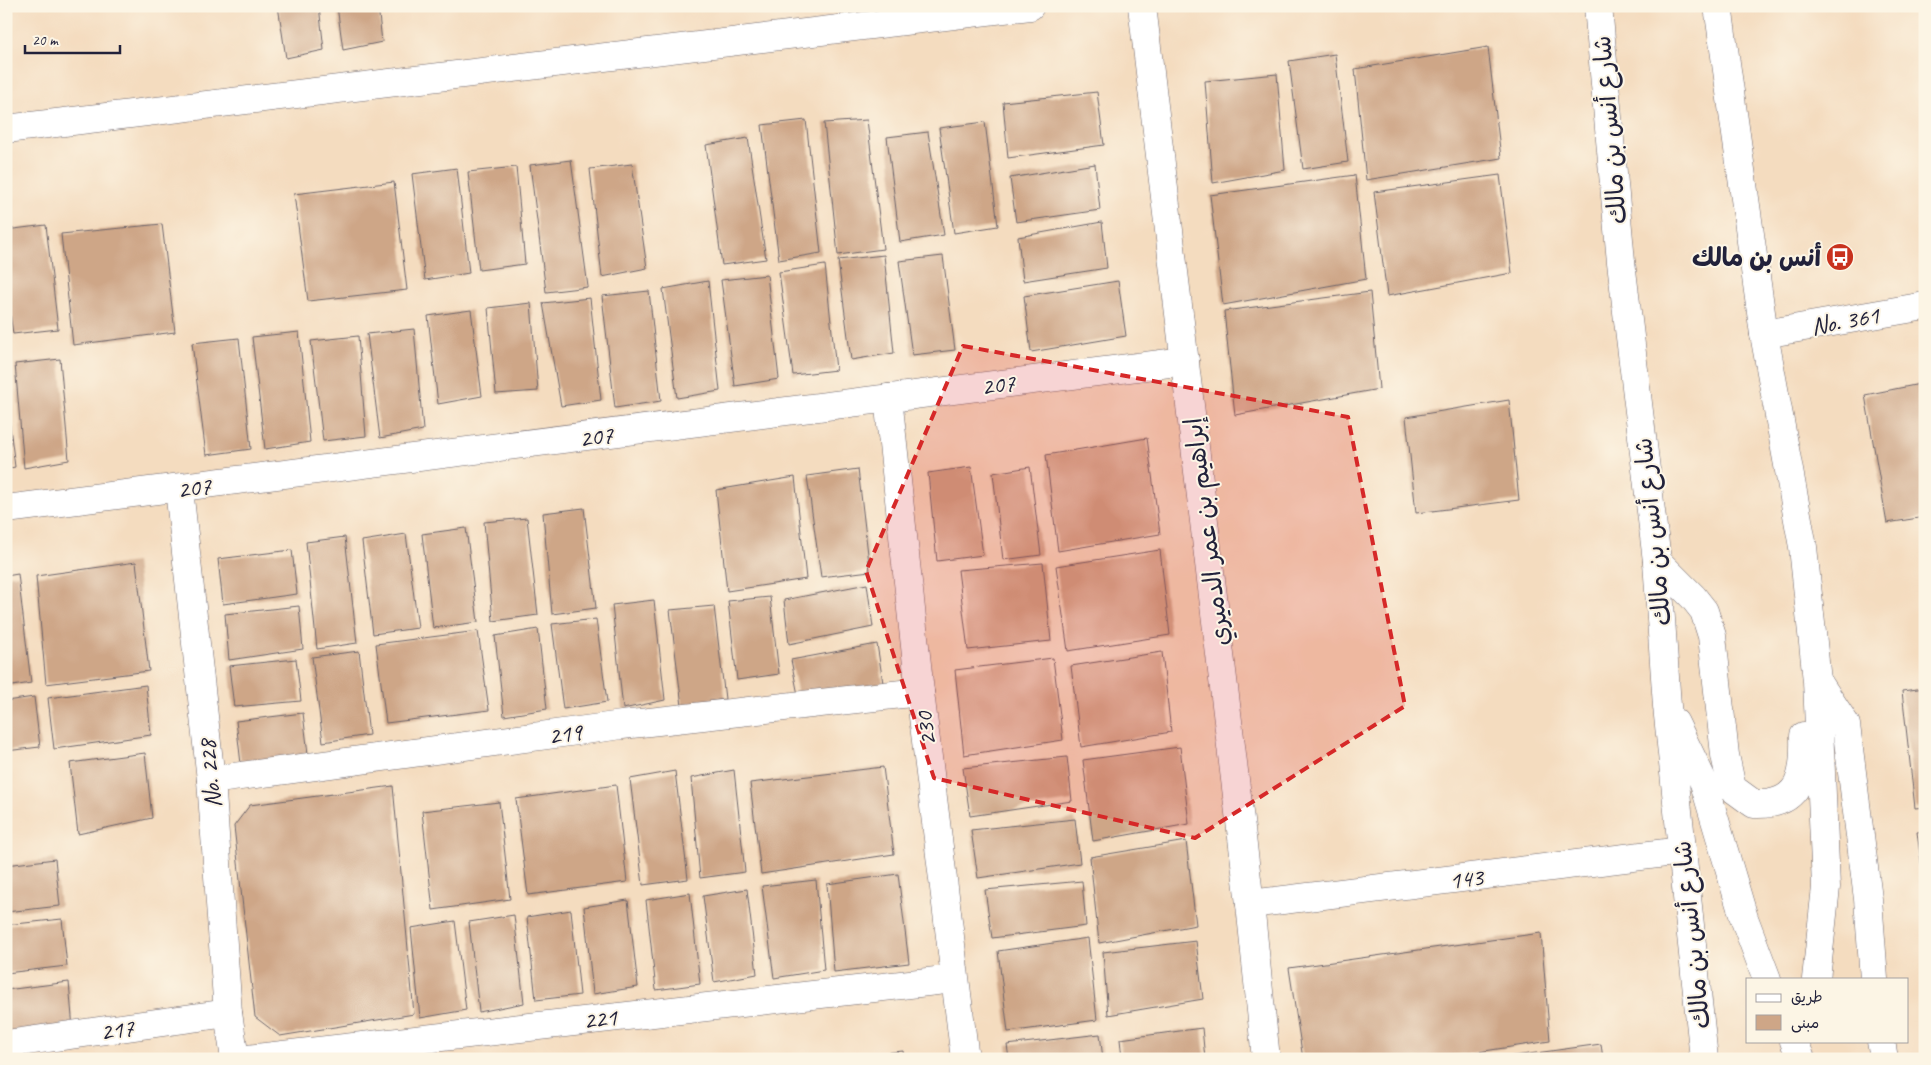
<svg xmlns="http://www.w3.org/2000/svg" width="1931" height="1065" viewBox="0 0 1931 1065" font-family="Caveat,'Playpen Sans Arabic',sans-serif">
<style>
.building{fill:#cea687}
.lines{fill:none;stroke-linecap:round;stroke-linejoin:round}
.minor-casing{stroke:#6c6369;stroke-width:29}
.major-casing{stroke:#6c6369;stroke-width:29}
.minor{stroke:#fff;stroke-width:28}
.major{stroke:#fff;stroke-width:28}
.marked{fill:#d62828;fill-opacity:0.2;stroke:#d62828;stroke-width:4;stroke-dasharray:10 6;stroke-linejoin:round}
.labels{text-anchor:middle;stroke-width:4;stroke-linejoin:round;paint-order:stroke}
.street-label{font-size:25px;fill:#22223b;stroke:#fcf5e5}
.poi-label{font-size:25px;font-weight:bold;fill:#22223b;stroke:#fcf5e5;text-anchor:end}
</style>
<rect width="100%" height="100%" fill="#fcf5e5"/>
<filter id="ink" filterUnits="userSpaceOnUse"><feTurbulence type="fractalNoise" baseFrequency=".02" numOctaves="2"/><feDisplacementMap in="SourceGraphic" scale="10" xChannelSelector="R" yChannelSelector="G"/><feConvolveMatrix kernelMatrix="1 2 1 2 8 2 1 2 1" color-interpolation-filters="sRGB"/></filter>
<filter id="wash" filterUnits="userSpaceOnUse"><feTurbulence type="fractalNoise" baseFrequency=".0096" numOctaves="4" result="noise"/><feDisplacementMap in="SourceGraphic" scale="20" xChannelSelector="R" yChannelSelector="G"/><feGaussianBlur stdDeviation="1.12" result="paint"/><feColorMatrix in="noise" values="0 0 0 0 0 0 0 0 0 0 0 0 0 0 0 0 0 1.4 0 .05"/><feComposite in="paint" operator="in"/></filter>
<g filter="url(#wash)">
<rect width="100%" height="100%" fill="#f4dcbf"/>
<g id="blocks">
<g class="building">
<path d="M278 6H319L324 50 286 58Z"/>
<path d="M337 6H378L382 42 343 50Z"/>
<path d="M1488 47 1501 158 1366 180 1355 69Z"/>
<path d="M1335 54 1348 162 1303 169 1289 61Z"/>
<path d="M1277 74 1285 170 1213 183 1205 81Z"/>
<path d="M1097 92 1104 145 1008 158 1003 102Z"/>
<path d="M806 120 821 253 779 260 762 125Z"/>
<path d="M867 120 883 249 838 255 824 123Z"/>
<path d="M985 122 998 226 954 233 939 128Z"/>
<path d="M928 132 944 235 900 242 887 137Z"/>
<path d="M748 138 766 259 722 265 706 145Z"/>
<path d="M571 160 588 287 546 292 530 165Z"/>
<path d="M632 164 647 268 602 277 590 169Z"/>
<path d="M1095 164 1100 210 1016 222 1010 178Z"/>
<path d="M516 167 525 264 479 270 468 172Z"/>
<path d="M457 168 469 273 425 280 412 174Z"/>
<path d="M1355 175 1366 279 1223 305 1210 195Z"/>
<path d="M1500 175 1512 273 1387 296 1374 192Z"/>
<path d="M394 182 407 290 308 301 294 194Z"/>
<path d="M1102 222 1107 268 1023 281 1018 237Z"/>
<path d="M162 224 175 332 73 345 61 234Z"/>
<path d="M46 225 58 329 13 334 6 286V230Z"/>
<path d="M884 255 894 353 851 360 838 260Z"/>
<path d="M943 256 955 350 912 355 899 261Z"/>
<path d="M825 265 836 370 793 375 779 272Z"/>
<path d="M767 275 779 379 735 386 721 280Z"/>
<path d="M708 281 720 391 677 398 663 289Z"/>
<path d="M1118 281 1126 336 1031 352 1024 296Z"/>
<path d="M649 291 661 401 615 408 602 296Z"/>
<path d="M1370 292 1379 389 1235 415 1224 311Z"/>
<path d="M590 298 601 400 561 406 543 303Z"/>
<path d="M531 303 538 391 496 394 488 308Z"/>
<path d="M471 310 482 396 438 404 428 316Z"/>
<path d="M414 329 423 430 380 438 367 334Z"/>
<path d="M299 332 310 442 265 449 252 337Z"/>
<path d="M358 336 366 436 323 441 311 341Z"/>
<path d="M239 338 251 449 206 455 192 343Z"/>
<path d="M60 359 69 460 24 468 15 364Z"/>
<path d="M1925 383V517L1887 523 1865 395Z"/>
<path d="M6 395 15 467 6 469Z"/>
<path d="M1509 400 1519 500 1416 513 1406 417Z"/>
<path d="M1147 438 1160 534 1058 551 1046 455Z"/>
<path d="M971 467 983 555 937 561 928 473Z"/>
<path d="M1030 467 1041 555 1003 560 993 473Z"/>
<path d="M858 469 870 571 821 577 807 476Z"/>
<path d="M795 477 806 579 727 591 716 490Z"/>
<path d="M584 508 596 608 552 614 543 513Z"/>
<path d="M527 518 538 615 493 621 484 522Z"/>
<path d="M466 528 478 622 433 628 422 534Z"/>
<path d="M406 534 418 628 373 634 362 541Z"/>
<path d="M345 537 357 643 317 649 306 542Z"/>
<path d="M292 550 297 594 223 604 218 559Z"/>
<path d="M1160 550 1170 635 1068 651 1056 566Z"/>
<path d="M136 562 149 671 46 684 36 576Z"/>
<path d="M1043 563 1051 641 968 650 958 570Z"/>
<path d="M18 574 31 683 6 687V576Z"/>
<path d="M867 584 873 627 789 644 784 600Z"/>
<path d="M770 597 779 674 737 680 728 601Z"/>
<path d="M654 600 665 700 623 709 612 605Z"/>
<path d="M299 606 303 649 229 660 225 614Z"/>
<path d="M714 606 725 699 682 706 670 610Z"/>
<path d="M596 619 607 702 563 709 552 624Z"/>
<path d="M538 629 547 709 504 716 495 636Z"/>
<path d="M478 631 489 710 386 723 376 644Z"/>
<path d="M877 644 883 683 799 700 791 660Z"/>
<path d="M359 651 369 735 323 742 312 657Z"/>
<path d="M1162 652 1171 732 1081 747 1071 666Z"/>
<path d="M1053 658 1063 740 964 755 955 670Z"/>
<path d="M296 659 301 701 234 707 229 666Z"/>
<path d="M146 685 151 735 54 749 48 698Z"/>
<path d="M1925 688V807L1915 808 1902 691Z"/>
<path d="M34 697 40 747 6 751V701Z"/>
<path d="M303 713 308 754 241 764 236 721Z"/>
<path d="M1180 747 1189 824 1093 841 1083 760Z"/>
<path d="M145 753 152 818 78 834 70 763Z"/>
<path d="M1067 757 1072 801 970 816 963 768Z"/>
<path d="M883 767 894 854 761 874 750 783Z"/>
<path d="M734 770 745 872 700 878 691 778Z"/>
<path d="M675 771 688 879 643 885 630 779Z"/>
<path d="M616 785 627 882 528 895 516 799Z"/>
<path d="M393 786 414 1014 280 1036 255 1017 234 826 250 805Z"/>
<path d="M499 802 510 899 433 910 422 811Z"/>
<path d="M1075 819 1080 863 978 878 971 830Z"/>
<path d="M1925 831V884H1924L1917 832Z"/>
<path d="M1186 841 1196 925 1099 943 1090 857Z"/>
<path d="M55 859 60 906 6 912V865Z"/>
<path d="M898 874 909 963 834 972 827 884Z"/>
<path d="M816 880 824 970 774 978 762 886Z"/>
<path d="M1082 881 1086 926 992 938 985 890Z"/>
<path d="M747 889 757 974 714 982 703 896Z"/>
<path d="M690 893 700 984 656 990 646 900Z"/>
<path d="M628 900 638 987 593 994 584 907Z"/>
<path d="M571 910 580 995 536 1000 527 917Z"/>
<path d="M514 915 524 1003 479 1012 469 922Z"/>
<path d="M62 919 67 966 6 973V925Z"/>
<path d="M455 921 466 1010 420 1018 411 928Z"/>
<path d="M1541 933 1550 1041 1432 1059H1303L1289 968Z"/>
<path d="M1088 938 1097 1020 1008 1032 998 951Z"/>
<path d="M1196 941 1203 999 1108 1015 1103 952Z"/>
<path d="M69 982 73 1029 6 1037V990Z"/>
<path d="M1202 1028 1205 1059H1122L1120 1039Z"/>
<path d="M1100 1034 1103 1059H1009L1007 1045Z"/>
<path d="M1601 1044 1603 1059H1500V1058Z"/>
<path d="M903 1051 904 1059H845V1057Z"/>
</g>
</g>
</g>
<g filter="url(#ink)">
<use href="#blocks" fill-opacity="0" stroke="#6c6369" stroke-width="1"/>
<g class="lines">
<defs>
<g id="minor">
<path d="M1142 6 1250 904 1266 1059"/>
<path d="M6 129 1030 6"/>
<path d="M1764 334 1925 306"/>
<path d="M888 398 920 692 965 1059"/>
<path d="M179 489 211 780 228 1013 235 1059"/>
<path d="M6 509 1185 361"/>
<path d="M211 780 622 725 920 692"/>
<path d="M1250 904 1682 851"/>
<path d="M6 1044 228 1013"/>
<path d="M247 1059 954 979"/>
</g>
<g id="major">
<path d="M1598 6 1621 262 1657 561 1667 706 1704 1059"/>
<path d="M1718 6 1764 334 1803 547 1817 681 1826 887 1816 979"/>
<path d="M1657 561 1693 597 1704 611 1712 636 1725 755 1732 788 1754 804C1802 806 1805 774 1804 736"/>
<path d="M1818 682 1846 725 1868 899 1874 979"/>
<path d="M1675 723 1704 783 1744 918 1767 979"/>
<path d="M1794 1041 1801 1059"/>
<path d="M1881 1041 1884 1059"/>
</g>
</defs>
<use href="#minor" class="minor-casing"/>
<use href="#major" class="major-casing"/>
<use href="#minor" class="minor"/>
<use href="#major" class="major"/>
</g>
</g>
<path class="marked" d="M963 346 1348 417 1405 706 1195 838 934 778 866 571Z"/>
<defs>
<symbol id="bus-disc" viewBox="-11 -11 22 22"><circle r="9.5" fill="#c8321e" stroke="#fcf5e5"/><path d="M-5-6H5V4H4V6H2V4H-2V6H-4V4H-5ZM-3.5-4V0h7V-4ZM-3.5 1.2v1.5H-2V1.2ZM2 1.2v1.5H3.5V1.2Z" fill="#fff"/></symbol>
</defs>
<g fill-rule="evenodd">
<use href="#bus-disc" x="1824" y="241" width="32" height="32"/>
</g>
<g class="labels">
<g class="street-label">
<text transform="translate(1609 130) rotate(-95)" y="9">شارع أنس بن مالك</text>
<text transform="translate(1845 320) rotate(-10)" y="9">No. 361</text>
<text transform="translate(998 384) rotate(-7)" y="9">207</text>
<text transform="translate(596 436) rotate(-7)" y="9">207</text>
<text transform="translate(194 487) rotate(-7)" y="9">207</text>
<text transform="translate(1206 532) rotate(-97)" y="9">إبراهيم بن عمر الدميري</text>
<text transform="translate(1652 532) rotate(-96)" y="9">شارع أنس بن مالك</text>
<text transform="translate(925 729) rotate(-97)" y="9">230</text>
<text transform="translate(565 733) rotate(-8)" y="9">219</text>
<text transform="translate(209 774) rotate(-95)" y="9">No. 228</text>
<text transform="translate(1466 878) rotate(-7)" y="9">143</text>
<text transform="translate(1691 935) rotate(-96)" y="9">شارع أنس بن مالك</text>
<text transform="translate(600 1018) rotate(-6)" y="9">221</text>
<text transform="translate(117 1029) rotate(-8)" y="9">217</text>
</g>
<g class="poi-label">
<text x="1821" y="266">أنس بن مالك</text>
</g>
</g>
<rect width="1931" height="1065" fill="none" stroke="#fcf5e5" stroke-width="25"/>
<rect x="1746" y="978" width="162" height="65" fill="#fcf5e5" stroke="#a5a1a1"/>
<rect x="1756" y="994" width="25" height="8" fill="#ffffff" stroke="#a5a1a1"/>
<text x="1791" y="1002" font-size="15" fill="#22223b">طريق</text>
<rect x="1756" y="1015" width="25" height="15" fill="#cea687" stroke="#a5a1a1"/>
<text x="1791" y="1028" font-size="15" fill="#22223b">مبنى</text>
<path d="M25 45v8h95v-8" fill="none" stroke="#22223b" stroke-width="2.5"/>
<text x="32" y="45" font-size="15" fill="#22223b" stroke="#fcf5e5" stroke-width="4" paint-order="stroke">20 m</text>
</svg>
